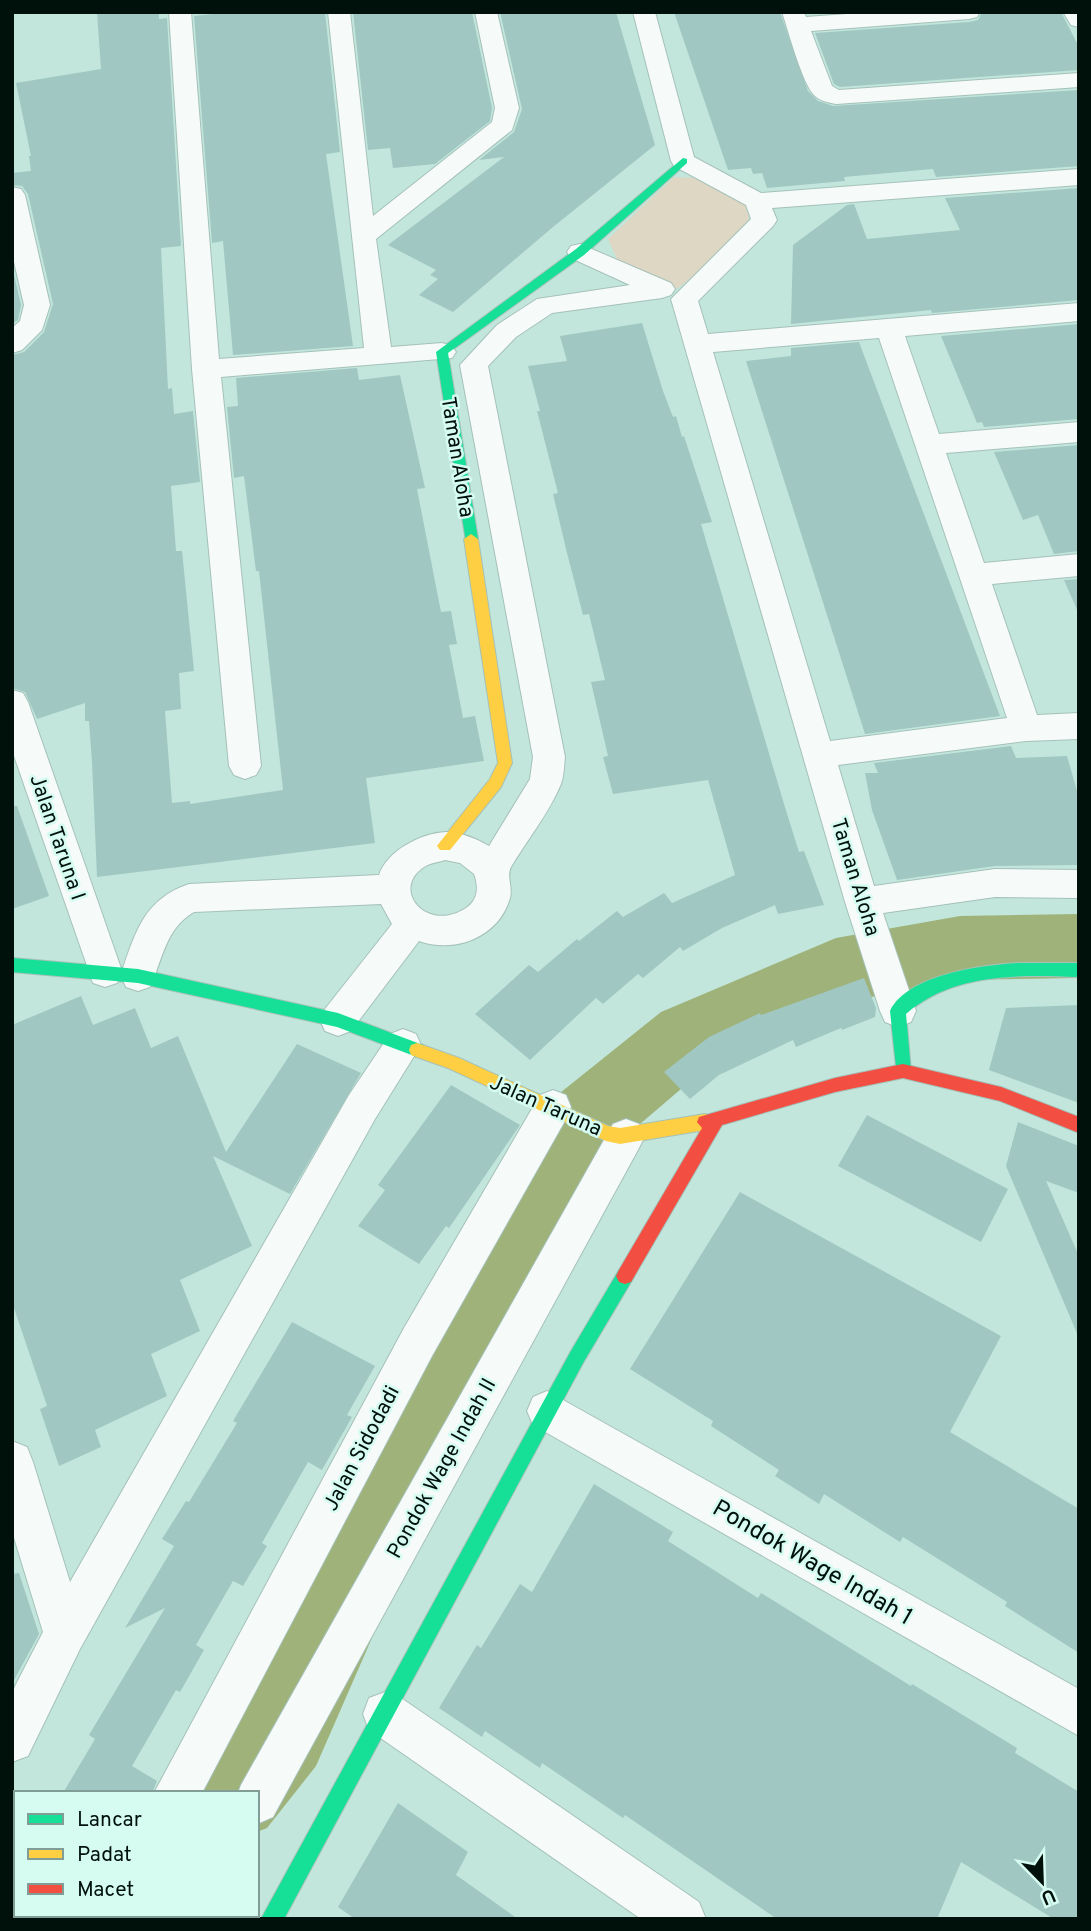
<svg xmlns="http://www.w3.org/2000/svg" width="1091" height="1931" viewBox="0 0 1091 1931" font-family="Overpass,sans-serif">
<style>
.green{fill:#ded7c3}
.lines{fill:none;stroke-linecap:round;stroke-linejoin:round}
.river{fill:#9fb279;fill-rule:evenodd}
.building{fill:#a1c7c2}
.street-casing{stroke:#a5c1b9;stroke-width:2}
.fast-casing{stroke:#a5c1b9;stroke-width:2}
.slow-casing{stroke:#a5c1b9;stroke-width:2}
.jam-casing{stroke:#a5c1b9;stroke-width:2}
.street{fill:#f6fbfa;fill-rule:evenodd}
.fast{fill:#16e098;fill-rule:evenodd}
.slow{fill:#ffcf43;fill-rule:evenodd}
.jam{fill:#f24e42;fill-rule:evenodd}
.labels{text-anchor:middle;stroke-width:5;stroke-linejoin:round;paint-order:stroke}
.street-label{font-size:21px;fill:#00110c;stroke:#d6fcf1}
.near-street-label{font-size:24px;fill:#00110c;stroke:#d6fcf1}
</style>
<rect width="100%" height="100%" fill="#c2e6dc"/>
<path class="green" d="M674 177 702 178 750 202 748 225 717 257 677 289 617 259 608 239Z"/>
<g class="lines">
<path class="river" d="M1079 914V978L960 980 845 1002 715 1060 606 1153 524 1290 316 1766 267 1828 257 1832V1793H183L197 1758 248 1698 466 1234 550 1101 661 1012 836 938 960 916Z"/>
</g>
<g class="building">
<path d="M97 12H159V19L167 18 181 246 161 248 168 389 172 388 174 414 193 411 200 482 171 486 176 551H182L194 671 179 673 181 709 165 711 172 803 190 801V804L283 790 259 571H256L244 476 234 478 227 407 238 406 236 378 357 368 359 380 400 375 425 488 417 489 441 612 451 611 457 644 449 645 463 718 475 716 484 761 366 778 375 843 97 877 92 762 89 721H85V703L37 719 25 692 12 688V355L24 352 44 332 53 304 28 194 22 186 12 185V173L31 171 29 156H31L16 83 101 69Z"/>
<path d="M232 12H325L340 152 326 154 353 346 233 355 223 241 212 243 194 16Z"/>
<path d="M353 12H472L492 108 490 121 435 164 393 168 390 148 368 150Z"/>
<path d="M500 12H616L655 145 553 227 453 312 419 295 438 279 430 275 436 270 388 245 504 157 479 160 514 132 522 109Z"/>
<path d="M674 12H780L808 91 818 101 833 106 1079 90V166L936 177 933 169 844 177 845 181 767 188 762 173 753 174 751 168 728 170Z"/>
<path d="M982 12H1061L1079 47V70L840 87 834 84 815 33 969 22 978 20Z"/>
<path d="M1079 188V300L932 313 931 310 791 324 793 245 847 205 854 204 867 239 960 230 945 198Z"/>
<path d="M12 266 21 305 18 320 12 324Z"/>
<path d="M642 323 663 391 673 417 676 416 682 437 684 436 712 522 701 524 784 804 799 852 804 851 824 905 778 914 775 905 722 928 683 951 680 947 643 978 638 974 603 1004 596 998 530 1060 475 1014 529 965 538 972 577 939 579 941 617 911 623 917 664 893 672 903 735 875 708 780 613 794 603 757 608 756 591 682 605 680 589 614 583 615 566 549 553 494 558 493 537 411H540L528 366 567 361 560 336Z"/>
<path d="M1079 324V419L984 427 982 422 977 423 941 336Z"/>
<path d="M859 342 868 366 1000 716 865 734 746 361 791 356V348Z"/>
<path d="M1079 445V551L1054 554 1038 515 1023 520 994 452Z"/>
<path d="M1079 579V612H1078L1064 580Z"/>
<path d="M1011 746 1016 758 1067 756 1079 798V865L995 866 897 880 872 810 865 773H878L874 763Z"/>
<path d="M12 806H17L49 896 12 909Z"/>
<path d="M864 978 876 1008 875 1017 842 1030 841 1028 796 1047 793 1040 719 1075 690 1099 664 1072 709 1037 760 1013 761 1015Z"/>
<path d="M81 996 93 1025 135 1008 151 1048 178 1036 226 1152 297 1044 361 1073 290 1194 213 1156 252 1246 180 1280 200 1331 151 1354 167 1396 95 1430 101 1447 59 1466 40 1409 47 1406 12 1302V1025Z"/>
<path d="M1079 1005V1103L989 1070 1006 1008Z"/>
<path d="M451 1085 520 1125 449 1228 446 1226 419 1264 358 1226 385 1190 378 1185Z"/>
<path d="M867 1115 1008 1189 981 1242 838 1166Z"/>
<path d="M1018 1122 1079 1146V1193L1046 1181 1079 1256V1338L1006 1166Z"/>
<path d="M740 1192 1001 1336 950 1432 1079 1509V1653L1005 1606 1007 1602 903 1537 900 1542 824 1494 819 1504 775 1476 779 1470 711 1426 713 1421 630 1369Z"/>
<path d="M292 1322 375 1366 347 1415 352 1417 322 1470 308 1462 262 1543 267 1546 243 1586 233 1581 196 1645 204 1650 180 1692 176 1690 132 1766 157 1781 152 1793H63L95 1739 89 1735 165 1608 125 1628 174 1546 162 1539 186 1501 189 1502 237 1423 233 1421Z"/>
<path d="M594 1484 673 1532 668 1541 758 1598 761 1593 911 1686 912 1684 1017 1748 1015 1753 1079 1792V1919H1054L961 1862 937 1919H777L625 1815 623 1818 542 1763 540 1768 485 1731 482 1737 439 1708 477 1645 481 1648 520 1584 532 1592Z"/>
<path d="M19 1573 39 1634 12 1684V1574Z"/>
<path d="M398 1803 468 1852 456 1875 518 1919H355L338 1907Z"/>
</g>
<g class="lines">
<defs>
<g id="street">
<path d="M169 12H191L219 359 364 348 328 12H350L373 216 492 122 495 108 475 12H497L519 108 512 130 376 239 391 347 442 343 452 346 456 352 452 358 221 377 261 766 256 775 245 779 234 775 229 766 192 369Z"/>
<path d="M633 12H655L694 157 761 193 1079 169V185L772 208 777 220 773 226 698 301 708 334 1079 303V321L905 336 939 434 1079 422V442L946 453 984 563 1079 554V576L992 584 1037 715 1079 713V739L1026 741 838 765 874 886 995 869 1079 870V898L995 897 883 913 916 1011 911 1022 898 1027 885 1022 880 1011 845 902 671 299 751 219 746 205 674 166 671 161ZM879 338 1007 718 830 741 713 352Z"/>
<path d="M782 12H804L806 17 875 12H980L977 17 969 19 811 31 832 86 839 90 1079 73V87L836 104C830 103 820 101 815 96 803 86 788 30 782 12Z"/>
<path d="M1063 12H1079V27L1071 25Z"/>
<path d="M12 187 21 189 25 195 50 305 42 330 22 350 12 353V328L20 321 24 305 12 253Z"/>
<path d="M580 244 671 283 675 289 671 295 662 298 552 313 516 337 488 366 565 757C564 766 564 776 561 784 549 813 527 840 511 867 506 876 513 887 510 898 499 937 455 954 419 941L351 1031 338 1036 325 1031 320 1020 325 1009 392 924 381 904 194 912C165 929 163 959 150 987L138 991 126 987 121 976 117 983 105 987 93 983 12 750V690L23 693 28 702 122 971C136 930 145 899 189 884L379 875C387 851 421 833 446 832 460 832 477 839 489 846L530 779 533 757 460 365 497 325 537 299 630 285 571 258 567 252 571 246ZM445 860 460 863 474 874C479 887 478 900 466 908 426 934 390 889 424 867 430 863 439 862 445 860Z"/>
<path d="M403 1029 416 1034 421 1045 375 1119 80 1649 28 1756 12 1762V1692L43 1632 12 1531V1441L27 1447 33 1462 70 1582 349 1095 390 1034Z"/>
<path d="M553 1090 566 1095 571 1107 566 1119 432 1356 202 1793H154L404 1328 540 1095Z"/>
<path d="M626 1119 639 1124 645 1136 639 1148 273 1817 257 1824V1793H238L241 1785 613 1124Z"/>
<path d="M547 1391 1079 1689V1736L533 1425 527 1411 533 1397Z"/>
<path d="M385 1692 401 1698 699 1902 706 1919H641L369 1730 363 1714 369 1698Z"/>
<path d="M86 1915H133L132 1919H84Z"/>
<path d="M166 1915H213L212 1919H164Z"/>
</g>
<g id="fast">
<path d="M683 158 687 159V163L584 255 448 353 478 539 476 542H466L436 352 576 249Z"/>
<path d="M12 958 138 969 338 1013 423 1045 425 1050 423 1055 417 1057 337 1027 138 983 12 972Z"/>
<path d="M1020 963H1079V977C1020 975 953 972 906 1014L911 1071 909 1076 903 1078 897 1076 890 1011C908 974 984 965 1020 963Z"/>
<path d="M625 1268 631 1270 634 1276 631 1282 583 1363 284 1919H261L571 1351 619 1270Z"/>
</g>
<g id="slow">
<path d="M471 534 478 539 512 763 501 787 450 850H440L437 846 440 842 490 779 498 763 464 539Z"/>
<path d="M417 1043 459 1058 608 1126 620 1128 705 1114 711 1117 713 1122 711 1127 705 1130 620 1144 606 1141 448 1068 411 1055 409 1050 411 1045Z"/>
</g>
<path id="jam" d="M903 1064 1001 1087 1079 1117V1133L1000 1101 903 1078 835 1092 722 1125 631 1282 625 1284 619 1282 616 1276 619 1270 702 1128 697 1122 699 1117 835 1078Z"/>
</defs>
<use href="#street" class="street-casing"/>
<use href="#fast" class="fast-casing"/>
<use href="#slow" class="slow-casing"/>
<use href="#jam" class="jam-casing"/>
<use href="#street" class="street"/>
<use href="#fast" class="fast"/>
<use href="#slow" class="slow"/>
<use href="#jam" class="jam"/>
</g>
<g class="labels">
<g class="street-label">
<text transform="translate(458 457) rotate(81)" y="7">Taman Aloha</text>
<text transform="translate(58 837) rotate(71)" y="7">Jalan Taruna I</text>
<text transform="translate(856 877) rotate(73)" y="7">Taman Aloha</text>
<text transform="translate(546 1105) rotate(24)" y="7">Jalan Taruna</text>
<text transform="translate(361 1448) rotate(-62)" y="7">Jalan Sidodadi</text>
<text transform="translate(441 1468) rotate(-61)" y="7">Pondok Wage Indah II</text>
</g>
<g class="near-street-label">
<text transform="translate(813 1562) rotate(30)" y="8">Pondok Wage Indah 1</text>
</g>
</g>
<rect width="1091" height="1931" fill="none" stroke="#00110c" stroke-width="28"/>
<rect x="14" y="1791" width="245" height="126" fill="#d6fcf1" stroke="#809e95" stroke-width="2"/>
<rect x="28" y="1814" width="35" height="10" fill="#16e098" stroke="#809e95" stroke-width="2"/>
<text x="77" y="1826" font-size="21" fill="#00110c">Lancar</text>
<rect x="28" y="1849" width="35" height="10" fill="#ffcf43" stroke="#809e95" stroke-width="2"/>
<text x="77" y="1861" font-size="21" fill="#00110c">Padat</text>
<rect x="28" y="1884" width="35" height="10" fill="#f24e42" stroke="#809e95" stroke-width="2"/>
<text x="77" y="1896" font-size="21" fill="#00110c">Macet</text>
<g transform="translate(1042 1882) rotate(157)" stroke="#d6fcf1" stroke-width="5" paint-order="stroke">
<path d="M0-5L12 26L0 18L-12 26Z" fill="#00110c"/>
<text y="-10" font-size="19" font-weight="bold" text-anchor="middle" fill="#00110c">U</text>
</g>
</svg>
